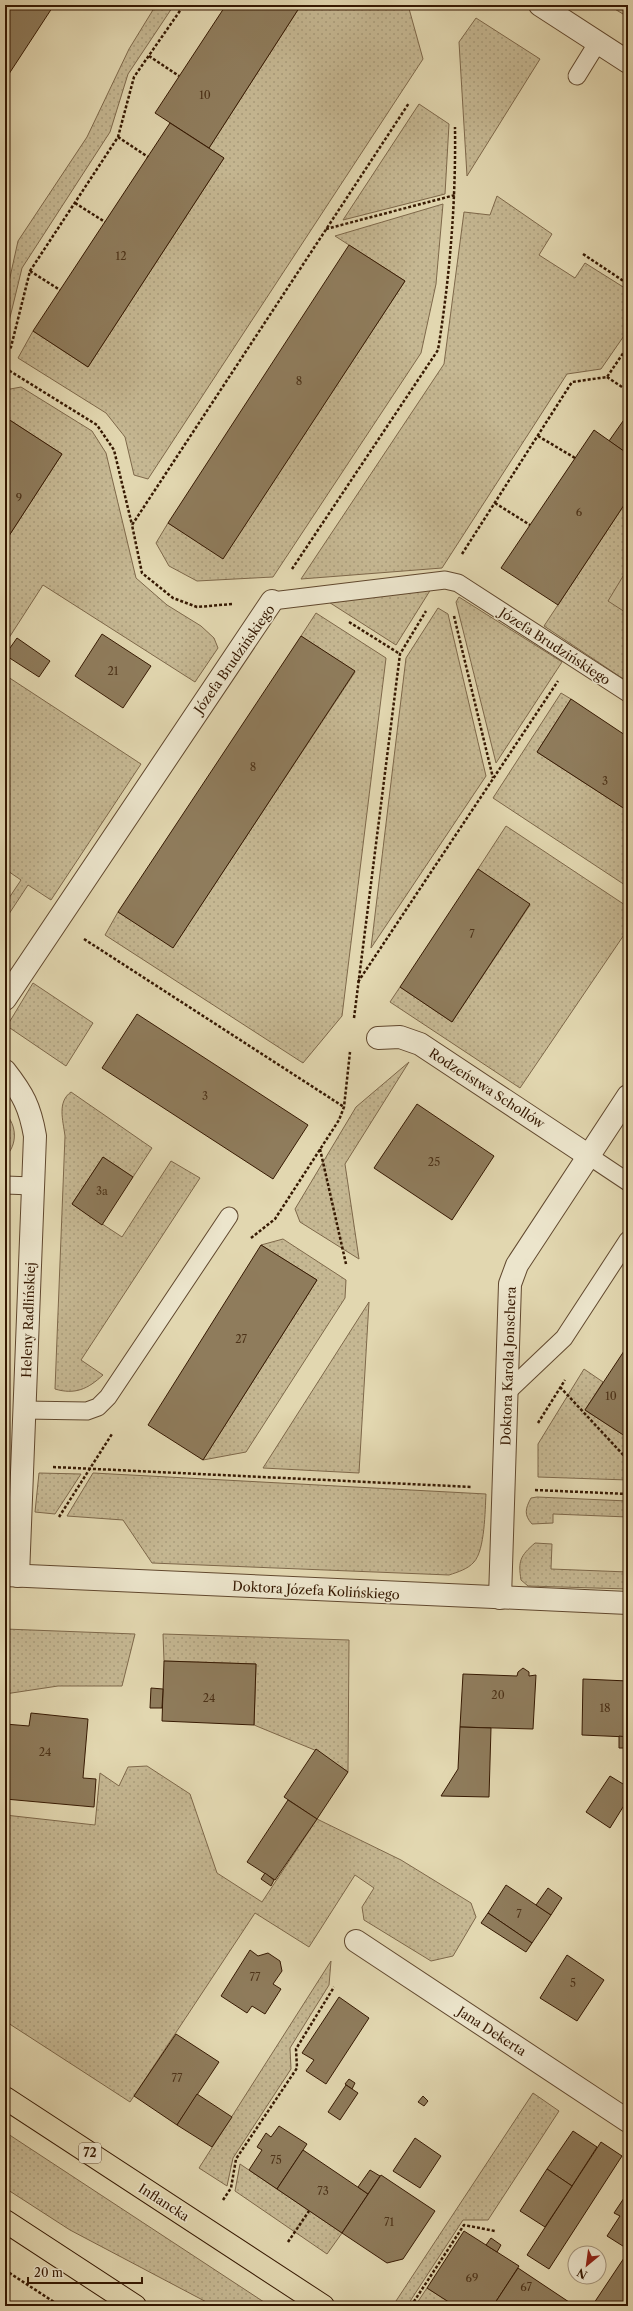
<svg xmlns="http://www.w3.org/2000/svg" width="633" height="2311" viewBox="0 0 633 2311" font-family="'Libre Caslon Text',serif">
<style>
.grass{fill:url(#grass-dots);stroke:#7e684a}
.green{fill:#c5b792;stroke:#7e684a}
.building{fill:#8f7c5c;stroke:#361902}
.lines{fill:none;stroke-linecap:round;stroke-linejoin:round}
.service-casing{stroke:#61482e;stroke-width:19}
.minor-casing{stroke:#61482e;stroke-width:24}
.primary-casing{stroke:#361902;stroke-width:24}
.path{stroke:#361902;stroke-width:2.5;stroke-dasharray:3 2;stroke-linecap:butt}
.service{stroke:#ece5cc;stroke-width:17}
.minor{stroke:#ece5cc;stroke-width:22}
.primary{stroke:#e2d7b0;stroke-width:22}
.labels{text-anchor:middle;stroke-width:3;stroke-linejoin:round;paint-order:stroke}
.number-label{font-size:11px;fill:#4c3218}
.shield{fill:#ece5cc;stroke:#6d563f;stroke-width:1}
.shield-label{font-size:12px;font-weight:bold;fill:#361902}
.street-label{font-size:13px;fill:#361902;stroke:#ece5cc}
</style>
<defs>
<pattern id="grass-dots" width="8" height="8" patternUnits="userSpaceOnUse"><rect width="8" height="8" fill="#c5b792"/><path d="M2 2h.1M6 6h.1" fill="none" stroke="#aa9d7c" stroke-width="1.8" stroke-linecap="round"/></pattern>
</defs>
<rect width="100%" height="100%" fill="#e2d7b0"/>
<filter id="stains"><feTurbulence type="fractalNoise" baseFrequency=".005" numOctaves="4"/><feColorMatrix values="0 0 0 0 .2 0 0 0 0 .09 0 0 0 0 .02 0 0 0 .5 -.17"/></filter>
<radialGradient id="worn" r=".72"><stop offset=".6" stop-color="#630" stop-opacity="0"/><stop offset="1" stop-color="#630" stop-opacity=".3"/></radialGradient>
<g class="grass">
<path d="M156 5H174L128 74 110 132 22 268 5 338V300L18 241 87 137 129 49Z"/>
<path d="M301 5H408L423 59 148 479 134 475 125 437 106 413 18 358 33 331 88 367 224 158 209 148Z"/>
<path d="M608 5H628V17Z"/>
<path d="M476 18 540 59 467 176 459 42Z"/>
<path d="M419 104 449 124 445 194 343 220Z"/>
<path d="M497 196 552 234 539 255 575 278 585 263 628 290V330L601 369 567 374 442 568 301 579 444 364 464 212 490 215Z"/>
<path d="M443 204 436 284 421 353 273 577 197 581 169 566 156 543 168 523 223 558 405 281 335 236Z"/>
<path d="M21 387 92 431 106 453 136 578 167 605 201 626 214 638 218 648 195 682 43 585 5 644V542L62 454 5 417V390Z"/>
<path d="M628 499V682L544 626Z"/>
<path d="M431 589 396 645 324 599Z"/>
<path d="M459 597 562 662 496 763 456 602Z"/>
<path d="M438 608 448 614 486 776 371 948 406 658Z"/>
<path d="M316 613 386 658 342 1016 303 1063 105 935 118 912 173 947 355 672 301 636Z"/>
<path d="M5 675 141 764 51 900 28 885 5 920V904L21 880 5 869Z"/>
<path d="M561 693 571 699 537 752 628 811V887L493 798Z"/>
<path d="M506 826 628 907V929L520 1088 390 1002 400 987 452 1022 530 905 478 869Z"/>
<path d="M33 983 93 1023 66 1066 7 1026Z"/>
<path d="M409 1062 345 1164 359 1259 300 1222 295 1209 356 1107Z"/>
<path d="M71 1092 152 1148 133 1177 103 1157 72 1204 122 1237 171 1161 200 1178 81 1360 103 1375C88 1389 75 1395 55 1389L65 1136C63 1120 57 1102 71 1092Z"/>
<path d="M5 1113C17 1125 18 1145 5 1157Z"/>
<path d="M283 1239 346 1280 345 1298 246 1452 203 1460 317 1280 261 1245Z"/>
<path d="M369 1302 359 1473 263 1468Z"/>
<path d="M584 1369 603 1382 585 1410 628 1438V1480L538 1477V1444Z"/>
<path d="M39 1473 81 1474 55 1514 35 1512Z"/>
<path d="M93 1473 486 1494C485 1510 485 1550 474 1562 468 1569 458 1572 449 1575L152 1563 123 1520 67 1516Z"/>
<path d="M537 1497 628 1501V1517L553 1514V1523L532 1524C524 1515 525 1509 531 1498Z"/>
<path d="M535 1543 552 1544 551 1569 628 1572V1589L528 1586 521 1580C518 1561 520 1556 535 1543Z"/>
<path d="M5 1629 135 1634 122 1686H58L5 1694Z"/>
<path d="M163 1634 349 1640 348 1772 317 1751 254 1725 256 1664 164 1661Z"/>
<path d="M147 1766 190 1794 217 1873 262 1902 317 1819 401 1860 471 1903 476 1917 453 1956 431 1961 364 1920 362 1907 374 1888 355 1875 309 1947 255 1913 130 2102 5 2021V1815L95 1825 100 1773 119 1786 128 1767Z"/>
<path d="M331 1961 329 1985 290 2048 291 2069 233 2158 227 2186 199 2168Z"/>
<path d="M533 2093 559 2111 488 2220H463L407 2306 396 2301Z"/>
<path d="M5 2132 270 2306H214L70 2230 5 2188Z"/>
<path d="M240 2164 342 2233 327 2254 235 2191Z"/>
<path d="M427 2288 455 2306H415Z"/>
</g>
<path class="green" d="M628 568V614L608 601Z"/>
<g class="building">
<path d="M5 5H54L5 80Z"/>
<path d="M226 5H301L209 148 155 113Z"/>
<path d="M170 123 224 158 88 367 33 331Z"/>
<path d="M349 245 405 281 223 559 168 523Z"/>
<path d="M628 414V454L609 441Z"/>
<path d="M5 417 62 454 5 542Z"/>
<path d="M594 430 628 454V499L558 605 501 568Z"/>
<path d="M102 634 151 666 123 708 75 676Z"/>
<path d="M301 636 355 671 173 948 118 912Z"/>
<path d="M17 638 50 661 39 677 5 655Z"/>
<path d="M571 699 628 737V811L537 752Z"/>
<path d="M478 869 530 904 452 1022 400 987Z"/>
<path d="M137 1014 308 1125 273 1179 102 1068Z"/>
<path d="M417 1104 494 1156 452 1220 374 1168Z"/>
<path d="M103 1157 133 1177 102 1225 72 1204Z"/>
<path d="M261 1245 317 1280 203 1460 148 1425Z"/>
<path d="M628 1345V1438L585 1410Z"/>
<path d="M164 1661 256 1664 254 1725 162 1721Z"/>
<path d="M523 1668 529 1672V1676L536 1675 533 1729 460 1727 463 1674 517 1676 518 1672Z"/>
<path d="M583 1679 628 1681V1737L582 1735Z"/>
<path d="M151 1688 163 1689 162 1708H150Z"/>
<path d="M31 1713 88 1719 83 1778 96 1779 94 1807 5 1799V1724L29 1726Z"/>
<path d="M460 1727 491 1728 489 1797 441 1796 458 1769Z"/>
<path d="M619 1736 628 1737V1748H619Z"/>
<path d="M316 1749 348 1772 317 1819 284 1797Z"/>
<path d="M610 1776 628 1787V1799L610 1828 586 1812Z"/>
<path d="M288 1800 317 1819 275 1880 247 1862Z"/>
<path d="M265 1873 274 1880 271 1886 261 1879Z"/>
<path d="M506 1885 551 1915 532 1943 488 1913Z"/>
<path d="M548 1888 562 1898 551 1915 536 1905Z"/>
<path d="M488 1913 532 1943 526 1952 481 1923Z"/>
<path d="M250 1950 258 1956 268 1953 280 1961 282 1971 273 1984 281 1989 265 2014 252 2006 247 2013 221 1996Z"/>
<path d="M567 1955 604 1980 577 2021 540 1998Z"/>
<path d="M339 1997 369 2018 326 2084 306 2071 314 2060 302 2053Z"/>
<path d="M176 2034 219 2062 177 2125 134 2096Z"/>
<path d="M349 2079 355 2083 352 2089 345 2084Z"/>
<path d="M346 2085 358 2093 340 2120 328 2112Z"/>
<path d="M197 2094 232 2117 212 2147 177 2125Z"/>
<path d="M423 2096 428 2101 424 2106 418 2102Z"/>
<path d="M279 2126 307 2144 277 2189 249 2170 262 2150 257 2147 266 2133 271 2137Z"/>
<path d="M573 2131 597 2147 572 2186 547 2169Z"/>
<path d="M415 2138 441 2156 420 2188 393 2171Z"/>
<path d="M601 2142 622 2156 549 2269 527 2255Z"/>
<path d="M303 2150 368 2194 342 2233 277 2189Z"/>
<path d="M547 2169 572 2186 545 2227 520 2211Z"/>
<path d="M370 2170 380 2176 368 2194 358 2187Z"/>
<path d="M381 2175 435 2211 403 2259 387 2263 342 2233Z"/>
<path d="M628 2192V2244L626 2248 607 2236 620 2216 614 2213Z"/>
<path d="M464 2231 519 2266 493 2306H455L427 2288Z"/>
<path d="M491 2238 501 2245 497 2252 486 2245Z"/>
<path d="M628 2252V2306H592Z"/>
<path d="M518 2268 575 2306H493Z"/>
</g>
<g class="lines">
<defs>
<g id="service">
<path d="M577 76 598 42"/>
<path d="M272 601 445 580 458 583 628 693"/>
<path d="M589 1156 628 1182"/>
<path d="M5 1185 33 1186"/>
<path d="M506 1393 564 1338 628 1240"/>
<path d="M24 1410 87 1411 98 1407 108 1397 229 1216"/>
</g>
<g id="minor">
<path d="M540 5 628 62"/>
<path d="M5 999 272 601"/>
<path d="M378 1038 400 1037 420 1044 589 1156"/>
<path d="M5 1071C23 1094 30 1107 35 1136L18 1576"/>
<path d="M5 1575 628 1603"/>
<path d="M500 1598 510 1284 517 1265 628 1096"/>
<path d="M356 1941 628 2121"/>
</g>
<g id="primary">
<path d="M5 2098 323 2306"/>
<path d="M5 2221 135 2306"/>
</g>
</defs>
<use href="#service" class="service-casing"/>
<use href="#minor" class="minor-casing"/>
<use href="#primary" class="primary-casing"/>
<g class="path">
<path d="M222 5 225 7"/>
<path d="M149 56 179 76"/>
<path d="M118 137 148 157"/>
<path d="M75 203 105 222"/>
<path d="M326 229 455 195"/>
<path d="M583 254 628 284"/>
<path d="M30 271 60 290"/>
<path d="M5 357 11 347 30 271 118 137 134 77 184 5"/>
<path d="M5 368 97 425 114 450 132 525"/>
<path d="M607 377 628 391"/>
<path d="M538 436 575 458"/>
<path d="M495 503 530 525"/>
<path d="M462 554 572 382 607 377 628 346"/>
<path d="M292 569 438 350C450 276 456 201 455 127"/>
<path d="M232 604 197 607 173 598 142 573 132 525 409 103"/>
<path d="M454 616 493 778"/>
<path d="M349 622 400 654"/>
<path d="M84 939 344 1107"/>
<path d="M358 982 558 681"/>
<path d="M354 1018 400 654 426 611"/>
<path d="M320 1149 346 1264"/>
<path d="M251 1238 275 1219 339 1120 344 1107 350 1052"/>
<path d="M560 1387 628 1460"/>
<path d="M538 1423 565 1380"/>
<path d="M53 1467 472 1487"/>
<path d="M535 1490 628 1494"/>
<path d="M59 1517 112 1434"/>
<path d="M223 2200 231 2188 236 2159 297 2068 296 2049 334 1987"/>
<path d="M288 2242 309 2211"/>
<path d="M5 2270 60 2306"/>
<path d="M411 2306 464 2225 495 2231"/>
</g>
<use href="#service" class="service"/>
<use href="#minor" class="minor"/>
<use href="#primary" class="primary"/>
</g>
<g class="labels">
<g class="number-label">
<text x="205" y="99">10</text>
<text x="121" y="260">12</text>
<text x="299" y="385">8</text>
<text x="19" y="502">9</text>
<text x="579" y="516">6</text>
<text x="113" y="675">21</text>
<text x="253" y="771">8</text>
<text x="605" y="785">3</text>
<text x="472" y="938">7</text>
<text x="205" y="1100">3</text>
<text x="434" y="1166">25</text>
<text x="102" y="1195">3a</text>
<text x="241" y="1343">27</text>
<text x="611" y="1400">10</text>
<text x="498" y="1699">20</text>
<text x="209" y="1702">24</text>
<text x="605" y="1712">18</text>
<text x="45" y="1756">24</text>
<text x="519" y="1918">7</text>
<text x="255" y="1981">77</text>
<text x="573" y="1987">5</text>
<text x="177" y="2082">77</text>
<text x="276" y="2164">75</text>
<text x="323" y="2195">73</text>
<text x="389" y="2226">71</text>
<text x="472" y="2282">69</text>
<text x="526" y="2291">67</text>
</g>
<rect class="shield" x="79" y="2143" width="22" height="20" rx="3"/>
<g class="shield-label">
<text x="90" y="2157">72</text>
</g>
<g class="street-label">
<text transform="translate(555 646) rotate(33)" y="5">Józefa Brudzińskiego</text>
<text transform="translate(234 659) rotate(-55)" y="5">Józefa Brudzińskiego</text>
<text transform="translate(487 1088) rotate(33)" y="5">Rodzeństwa Schollów</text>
<text transform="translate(28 1320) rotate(-88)" y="5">Heleny Radlińskiej</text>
<text transform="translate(508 1366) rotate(-88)" y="5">Doktora Karola Jonschera</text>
<text transform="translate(316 1590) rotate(3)" y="5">Doktora Józefa Kolińskiego</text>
<text transform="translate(492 2031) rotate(33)" y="5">Jana Dekerta</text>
<text transform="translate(164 2202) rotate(33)" y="5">Inflancka</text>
</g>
</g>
<rect width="633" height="2311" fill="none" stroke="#e2d7b0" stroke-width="20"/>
<rect x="6" y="6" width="621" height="2299" fill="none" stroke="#361902" stroke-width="2"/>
<rect x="10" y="10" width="613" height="2291" fill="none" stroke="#361902"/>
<g transform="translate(587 2265) rotate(209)"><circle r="19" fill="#ece5cc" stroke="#a3937b"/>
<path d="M0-3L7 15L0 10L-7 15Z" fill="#8f2418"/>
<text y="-6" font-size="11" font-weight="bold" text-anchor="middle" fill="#361902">N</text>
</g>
<path d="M28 2277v6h114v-6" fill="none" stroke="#361902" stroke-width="2"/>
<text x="34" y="2277" font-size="12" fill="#361902" stroke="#ece5cc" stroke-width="3" paint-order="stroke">20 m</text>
<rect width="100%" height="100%" filter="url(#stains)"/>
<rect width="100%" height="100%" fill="url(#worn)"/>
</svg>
